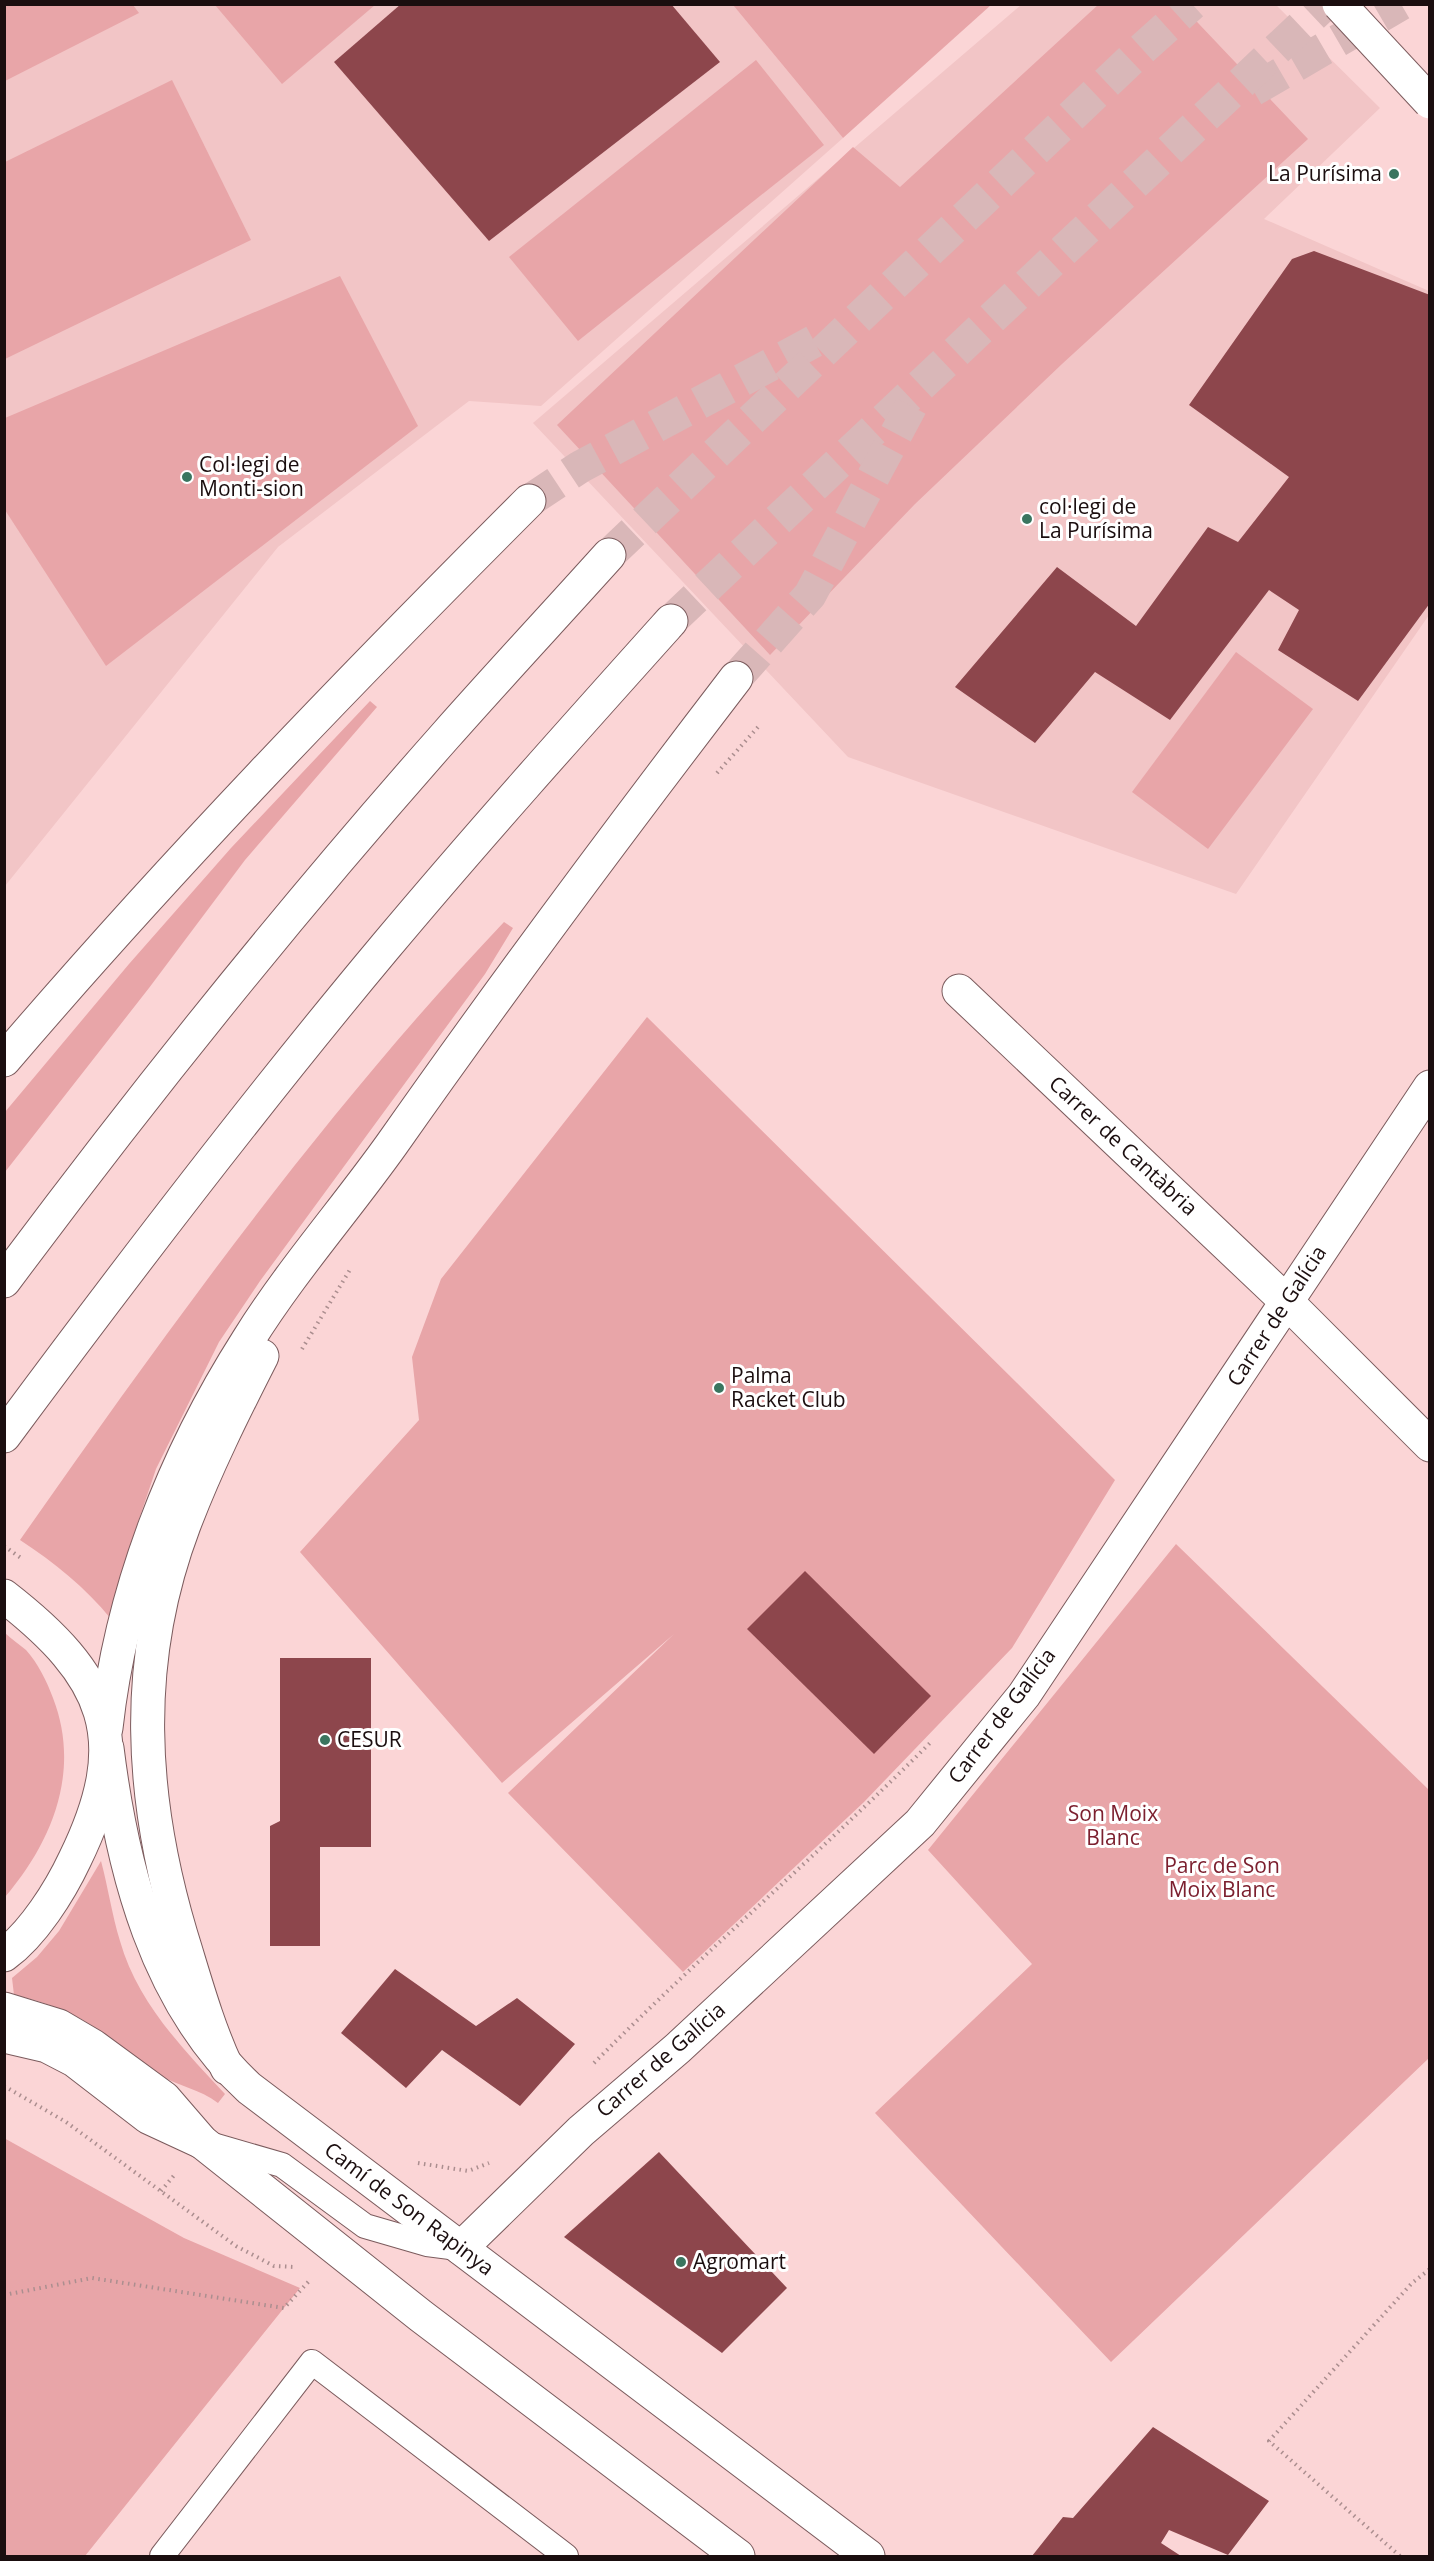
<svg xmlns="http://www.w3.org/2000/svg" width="1434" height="2561" viewBox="0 0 1434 2561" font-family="'Open Sans',sans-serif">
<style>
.built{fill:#f2c5c6}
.green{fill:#e8a5a8}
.building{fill:#8d464c}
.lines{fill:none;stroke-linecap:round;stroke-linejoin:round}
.highway-tunnel{stroke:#d9b7b8;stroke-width:33;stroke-dasharray:33 16;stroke-linecap:butt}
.lane-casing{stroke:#7b5b5d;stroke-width:26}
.street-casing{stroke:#7b5b5d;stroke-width:35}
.secondary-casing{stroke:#7b5b5d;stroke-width:35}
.highway-casing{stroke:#7b5b5d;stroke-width:35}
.path{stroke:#ab8e8f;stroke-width:4;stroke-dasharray:1.5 4.5;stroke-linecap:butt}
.lane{stroke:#fff;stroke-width:24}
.street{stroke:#fff;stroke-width:33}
.secondary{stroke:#fff;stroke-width:33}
.highway{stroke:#fff;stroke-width:33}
.street-bridge-casing{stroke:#7b5b5d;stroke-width:35;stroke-linecap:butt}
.street-bridge{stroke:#fff;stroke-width:33}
.poi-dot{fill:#3a755f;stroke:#fff;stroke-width:2}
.labels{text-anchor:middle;stroke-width:6;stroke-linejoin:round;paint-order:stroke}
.poi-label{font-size:21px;fill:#1b0e0f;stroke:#fff;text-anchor:start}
.street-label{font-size:21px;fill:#1b0e0f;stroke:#fff}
.park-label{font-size:21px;fill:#7c202f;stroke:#fff}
</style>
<rect width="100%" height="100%" fill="#fbd5d6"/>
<g class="built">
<path d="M5 5H733L843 138 541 406 469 401 278 547 5 886Z"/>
<path d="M1021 5H1276L1380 108 1264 219 1429 291V615L1236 894 848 757 533 423Z"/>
</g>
<g class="green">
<path d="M5 4 133 5 139 13 5 81Z"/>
<path d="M1099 4 1181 5 1308 139 1062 364 915 504 770 655 557 425 853 147 900 187Z"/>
<path d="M215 5H375L282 84Z"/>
<path d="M733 5H991L843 138Z"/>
<path d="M756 60 824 145 578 341 509 257Z"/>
<path d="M172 80 251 240 5 359V162Z"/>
<path d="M340 276 418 426 106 666 5 510V418Z"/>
<path d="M1236 652 1313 709 1208 849 1132 792Z"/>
<path d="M370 701 377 707 245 860 149 988 5 1172V1112L129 964 231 848Z"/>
<path d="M504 922 513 928 485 974 260 1281 219 1342 156 1469 129 1549 111 1619C85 1587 55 1563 20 1540 170 1326 324 1112 504 922Z"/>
<path d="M647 1017 1115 1480 1012 1648 864 1802 683 1972 508 1793 674 1634 502 1783 300 1552 419 1420 412 1357 441 1279Z"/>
<path d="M1176 1544 1429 1790V2058L1111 2362 875 2113 1032 1964 928 1850Z"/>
<path d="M5 1633C11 1639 19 1644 26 1650 38 1663 47 1682 53 1698 81 1770 53 1841 5 1897Z"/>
<path d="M101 1861C108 1887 112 1915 120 1941 137 2002 183 2049 225 2094L218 2103C200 2089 178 2086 159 2075 139 2064 121 2046 103 2033 76 2013 46 2002 14 1995L12 1978 37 1957 59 1931Z"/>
<path d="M4 2138 184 2238 300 2288 85 2556H5Z"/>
</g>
<g class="building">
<path d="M401 4H671L720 62 489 241 334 62Z"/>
<path d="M1314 251 1430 295V603L1358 701 1278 650 1299 610 1269 590 1170 720 1095 672 1035 743 955 687 1057 567 1136 626 1208 527 1238 542 1289 477 1189 405 1292 259Z"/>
<path d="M805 1571 931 1696 874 1754 747 1629Z"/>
<path d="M280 1658H371V1847H320V1946H270V1826L280 1821Z"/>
<path d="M395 1969 476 2026 517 1998 575 2044 520 2106 442 2050 406 2088 341 2033Z"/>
<path d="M659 2152 787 2288 722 2353 564 2237Z"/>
<path d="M1153 2427 1269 2501 1228 2555 1169 2530 1161 2543 1181 2556H1032L1063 2517 1073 2518Z"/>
</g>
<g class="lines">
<g class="highway-tunnel">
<path d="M1253 90 1401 4"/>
<path d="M529 501 580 467 824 336"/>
<path d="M609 555 1140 51 1192 4"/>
<path d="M671 621 1325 4"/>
<path d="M736 678 810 595 911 406"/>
</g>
<defs>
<g id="lane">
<path d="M213 2145 282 2165 365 2226 427 2244 458 2248"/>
<path d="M162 2556 312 2362 566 2556"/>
</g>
<g id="street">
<path d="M959 991 1286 1301 1430 1445"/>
<path d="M461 2248 581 2131 678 2048 920 1823 1024 1695 1430 1087"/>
</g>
<g id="secondary">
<path d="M4 1596C107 1676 134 1738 75 1859 60 1891 33 1934 4 1955"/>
<path d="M107 1748C122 1869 156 2002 249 2088L868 2556"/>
<path d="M4 2009 59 2026 93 2046 164 2098 202 2142 421 2316 738 2556"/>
</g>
<g id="highway">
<path d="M4 1060C171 865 348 682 529 501"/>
<path d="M4 1281C144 1093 291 910 446 735 500 674 555 615 609 555"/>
<path d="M4 1436C127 1270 252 1106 385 947 478 836 575 728 671 621"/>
<path d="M106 1728C121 1591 174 1456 248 1340 291 1271 345 1210 392 1144 503 986 618 832 736 678"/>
<path d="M4 2036 47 2046 74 2060 148 2117 202 2142"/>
<path d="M227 2068C207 2025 195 1980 181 1935 140 1797 132 1662 184 1525 206 1467 234 1411 262 1356"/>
</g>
</defs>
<use href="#lane" class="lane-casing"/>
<use href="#street" class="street-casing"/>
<use href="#secondary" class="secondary-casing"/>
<use href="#highway" class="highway-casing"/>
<g class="path">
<path d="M717 773 758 727"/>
<path d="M302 1349 351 1268"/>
<path d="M4 1546 21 1558"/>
<path d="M594 2063C703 1953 820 1853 930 1743"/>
<path d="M4 2086 66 2122 236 2246 274 2266 295 2267"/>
<path d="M418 2163 468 2171 489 2163"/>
<path d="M161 2191 176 2173"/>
<path d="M4 2295 92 2278 284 2308 311 2279"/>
<path d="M1400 2556 1269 2441 1412 2283 1430 2269"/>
</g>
<use href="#lane" class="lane"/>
<use href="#street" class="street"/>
<use href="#secondary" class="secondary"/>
<use href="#highway" class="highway"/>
<defs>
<path id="street-bridge" d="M1339 4 1430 102"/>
</defs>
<use href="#street-bridge" class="street-bridge-casing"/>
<use href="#street-bridge" class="street-bridge"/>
</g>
<g class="poi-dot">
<circle cx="1394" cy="174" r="6"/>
<circle cx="187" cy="477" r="6"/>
<circle cx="1027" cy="519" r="6"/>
<circle cx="719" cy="1388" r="6"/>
<circle cx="325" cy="1740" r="6"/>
<circle cx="681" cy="2262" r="6"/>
</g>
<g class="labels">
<g class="poi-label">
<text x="1382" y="181" text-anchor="end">La Purísima</text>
<text x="199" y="472">Col·legi de<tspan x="199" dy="24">Monti-sion</tspan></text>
<text x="1039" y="514">col·legi de<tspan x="1039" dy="24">La Purísima</tspan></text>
<text x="731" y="1383">Palma<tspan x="731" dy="24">Racket Club</tspan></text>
<text x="337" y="1747">CESUR</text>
<text x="693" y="2269">Agromart</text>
</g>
<g class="street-label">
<text transform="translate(1123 1146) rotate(43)" y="7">Carrer de Cantàbria</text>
<text transform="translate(1277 1316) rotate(-57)" y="7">Carrer de Galícia</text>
<text transform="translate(1002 1716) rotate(-53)" y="7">Carrer de Galícia</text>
<text transform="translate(661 2060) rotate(-41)" y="7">Carrer de Galícia</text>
<text transform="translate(409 2209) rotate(37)" y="7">Camí de Son Rapinya</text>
</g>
<g class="park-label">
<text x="1113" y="1821">Son Moix<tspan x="1113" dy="24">Blanc</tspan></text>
<text x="1222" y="1873">Parc de Son<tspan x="1222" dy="24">Moix Blanc</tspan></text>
</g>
</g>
<rect width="1434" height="2561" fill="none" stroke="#1b0e0f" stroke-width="12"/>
</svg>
